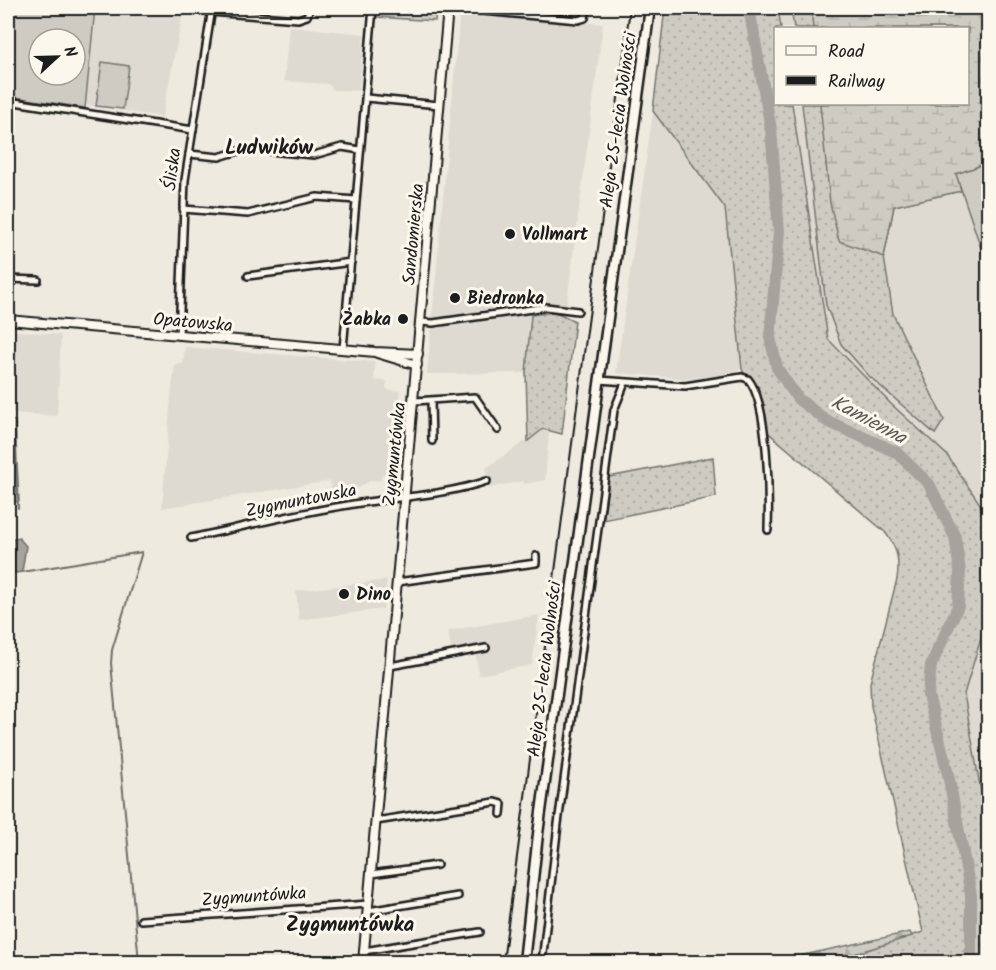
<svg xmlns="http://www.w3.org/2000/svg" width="996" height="970" viewBox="0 0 996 970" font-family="Kalam,sans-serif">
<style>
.built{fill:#dedad1}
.grass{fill:url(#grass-dots);stroke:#75746f;stroke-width:1.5}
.forest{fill:url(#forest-firs);stroke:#75746f;stroke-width:1.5}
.wetland{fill:url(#wetland-marsh);stroke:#75746f;stroke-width:1.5}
.garden{fill:#ceccc2;stroke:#75746f;stroke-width:1.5;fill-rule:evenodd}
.water{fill:url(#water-ripples);stroke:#6f6d69;stroke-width:1.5}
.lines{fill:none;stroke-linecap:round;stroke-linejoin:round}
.stream{stroke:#6f6d69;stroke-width:2}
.river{stroke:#a6a39d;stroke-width:12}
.street-casing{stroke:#1c1c1c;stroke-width:10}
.secondary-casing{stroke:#1c1c1c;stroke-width:12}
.primary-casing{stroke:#1c1c1c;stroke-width:13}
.street{stroke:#fbf7ec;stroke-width:5}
.secondary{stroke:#fbf7ec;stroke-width:8}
.primary{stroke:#fbf7ec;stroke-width:8}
.rail{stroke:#1c1c1c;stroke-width:2}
.poi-dot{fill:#1c1c1c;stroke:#fbf7ec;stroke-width:2}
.labels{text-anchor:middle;stroke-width:6;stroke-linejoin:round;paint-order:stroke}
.street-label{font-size:18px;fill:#1c1c1c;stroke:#fbf7ec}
.poi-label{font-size:18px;font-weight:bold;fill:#1c1c1c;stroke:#fbf7ec;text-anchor:start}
.water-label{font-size:20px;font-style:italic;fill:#5a5956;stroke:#fbf7ec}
.quarter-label{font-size:21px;font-weight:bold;fill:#1c1c1c;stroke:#fbf7ec}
</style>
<defs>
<pattern id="grass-dots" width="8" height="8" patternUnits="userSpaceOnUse" patternTransform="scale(1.5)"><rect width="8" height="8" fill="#ceccc2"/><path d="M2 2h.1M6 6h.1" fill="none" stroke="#b0afa6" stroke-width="1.8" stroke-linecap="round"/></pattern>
<pattern id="forest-firs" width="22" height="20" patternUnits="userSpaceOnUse" patternTransform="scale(1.5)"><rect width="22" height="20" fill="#ceccc2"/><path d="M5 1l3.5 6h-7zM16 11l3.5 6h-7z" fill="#b0afa6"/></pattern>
<pattern id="wetland-marsh" width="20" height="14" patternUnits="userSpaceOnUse" patternTransform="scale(1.5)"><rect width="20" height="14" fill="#ceccc2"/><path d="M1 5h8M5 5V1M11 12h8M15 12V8" fill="none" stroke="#b0afa6"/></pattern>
<pattern id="water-ripples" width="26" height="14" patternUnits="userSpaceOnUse" patternTransform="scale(1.5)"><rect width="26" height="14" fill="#a6a39d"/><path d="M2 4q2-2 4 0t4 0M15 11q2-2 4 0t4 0" fill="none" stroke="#86847f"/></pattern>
</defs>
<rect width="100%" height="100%" fill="#eeeadf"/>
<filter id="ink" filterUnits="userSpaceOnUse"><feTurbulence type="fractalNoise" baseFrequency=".0167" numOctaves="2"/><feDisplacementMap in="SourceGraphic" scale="12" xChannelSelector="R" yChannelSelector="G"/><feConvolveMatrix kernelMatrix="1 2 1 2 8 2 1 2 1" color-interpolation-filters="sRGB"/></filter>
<g filter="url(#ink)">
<g class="built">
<path d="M95 8H184L162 117 85 105Z"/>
<path d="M778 8H988V548L980 504 947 455 891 404 828 339 792 104H968V28H781Z"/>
<path d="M460 11 603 24 565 318 555 312 531 315 526 373 427 374Z"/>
<path d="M289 26 364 34 359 91 334 90 328 84 284 81Z"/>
<path d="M653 111 725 208 742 369 705 380 616 373Z"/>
<path d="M8 330 61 335 57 416 8 413Z"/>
<path d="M185 347 375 362 374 380 387 381 386 388 389 390 401 391 394 470 390 474H382L381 480 370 481 358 488 332 492 330 481 162 508 171 396 175 364H183Z"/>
<path d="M543 429 549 432 545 480 524 484 523 481 489 488 486 468Z"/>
<path d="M387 580 383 609 299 620 296 591Z"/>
<path d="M539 615 532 665 479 675 475 651 452 655 448 631Z"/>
<path d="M988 615V832L964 694Z"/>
</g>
<g class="grass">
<path d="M377 8H436L435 21 376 17Z"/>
<path d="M665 8H778L781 28H776V104H792L828 339 891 404 947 455 980 504 988 548V615L964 694 988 832V962H852L851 955 923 932 871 706 870 683 897 579C900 559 897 548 885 532L764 429 759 406 742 369 725 208 653 111Z"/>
<path d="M791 8H988V163L957 174 961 191 894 206 884 257 893 314 944 420 935 434 869 376 841 344 826 305 802 104H968V28H794Z"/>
<path d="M555 312 575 321 562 434 543 429 528 441 526 373 531 315Z"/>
<path d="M713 457 716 497 603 520 609 477Z"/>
</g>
<path class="forest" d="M910 932 912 936 844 957 843 962H771Z"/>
<g class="wetland">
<path d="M811 8H988V163L957 174 961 191 894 206 884 257 839 241 830 203 820 104H968V28H813Z"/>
<path d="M8 419 15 421 19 501 8 503Z"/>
</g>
<g class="garden">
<path d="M8 8H95L85 108 8 96ZM39 39H75V75H39Z"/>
<path d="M102 62 129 66 123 109 96 106Z"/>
<path d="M988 163V258L984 257 956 174Z"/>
</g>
<path class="water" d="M19 538 26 546 22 572 8 574V540Z"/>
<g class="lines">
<g class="stream">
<path d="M8 441H15L18 508"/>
<path d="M22 569V572L142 552 112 650 111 663 139 962"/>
</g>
<path class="river" d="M749 8 771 129 779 232 770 337 777 368 798 399 827 421 896 452 929 484 955 537 960 571 958 606 931 665 928 695 948 774 971 895V962"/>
<defs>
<g id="street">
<path d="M451 8 578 20 585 18 587 8"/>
<path d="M211 12 298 19 307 16 310 8"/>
<path d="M366 98 439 105"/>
<path d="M8 101 193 130"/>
<path d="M189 154 219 157 242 150H258L314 155 342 147 360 150"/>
<path d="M183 209 248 214 317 197 356 200"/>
<path d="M248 276 351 262"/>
<path d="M8 279 38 280"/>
<path d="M421 322 433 323 546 307 578 311"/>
<path d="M179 336 185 180 212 8"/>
<path d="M343 349 373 8"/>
<path d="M599 380 685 386 742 377 748 379C769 403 769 498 768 530"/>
<path d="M415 401 475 397 498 430"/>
<path d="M431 401 432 441"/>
<path d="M191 538C243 527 295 513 348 505 394 497 442 496 487 481"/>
<path d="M397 582 536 563V556"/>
<path d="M390 666 486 648"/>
<path d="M376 821 495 802 502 804 501 814"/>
<path d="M371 874 437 865"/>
<path d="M368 911 458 896"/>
<path d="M141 920 369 904"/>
<path d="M364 951 480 932"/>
<path d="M542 962 558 824 614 410 625 383"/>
</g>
<g id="secondary">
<path d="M8 320 375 352 418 354"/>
<path d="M377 353 417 365"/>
<path d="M363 962 448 8"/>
</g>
<path id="primary" d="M524 962 538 834 650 8"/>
</defs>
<use href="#street" class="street-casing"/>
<use href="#secondary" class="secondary-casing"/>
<use href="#primary" class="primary-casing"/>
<use href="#street" class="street"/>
<use href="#secondary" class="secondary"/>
<use href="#primary" class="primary"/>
<path class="rail" d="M503 962 630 8"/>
</g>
</g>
<g class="poi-dot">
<circle cx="510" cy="234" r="6"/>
<circle cx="455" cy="298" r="6"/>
<circle cx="403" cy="319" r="6"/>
<circle cx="344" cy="594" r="6"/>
</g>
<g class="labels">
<g class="street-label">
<text transform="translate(618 120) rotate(-82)" y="6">Aleja 25-lecia Wolności</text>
<text transform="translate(172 169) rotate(-83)" y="6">Śliska</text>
<text transform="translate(413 234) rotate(-85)" y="6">Sandomierska</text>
<text transform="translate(193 322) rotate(5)" y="6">Opatowska</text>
<text transform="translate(394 454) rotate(-84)" y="6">Zygmuntówka</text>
<text transform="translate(301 500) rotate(-11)" y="6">Zygmuntowska</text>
<text transform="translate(544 669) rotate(-83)" y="6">Aleja 25-lecia Wolności</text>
<text transform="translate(254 896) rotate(-4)" y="6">Zygmuntówka</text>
</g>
<g class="poi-label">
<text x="522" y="240">Vollmart</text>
<text x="467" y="304">Biedronka</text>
<text x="391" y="325" text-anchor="end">Żabka</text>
<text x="356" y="600">Dino</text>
</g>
<g class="water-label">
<text transform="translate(869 419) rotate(28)" y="7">Kamienna</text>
</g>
<g class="quarter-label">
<text x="269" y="154">Ludwików</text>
<text x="350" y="931">Zygmuntówka</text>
</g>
</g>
<rect width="996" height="970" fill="none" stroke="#fbf7ec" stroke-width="30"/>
<rect x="15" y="15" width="966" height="940" fill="none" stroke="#1c1c1c" stroke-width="2" filter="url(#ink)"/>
<rect x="774" y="27" width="195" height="78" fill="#fbf7ec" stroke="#a29f99" stroke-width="1.5"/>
<rect x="786" y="46" width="30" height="9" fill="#fbf7ec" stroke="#a29f99" stroke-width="1.5"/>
<text x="828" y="57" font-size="18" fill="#1c1c1c">Road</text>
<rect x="786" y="76" width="30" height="9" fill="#1c1c1c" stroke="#a29f99" stroke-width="1.5"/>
<text x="828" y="87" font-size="18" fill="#1c1c1c">Railway</text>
<g transform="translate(57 57) rotate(68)"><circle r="28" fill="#fbf7ec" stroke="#a29f99" stroke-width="1.5"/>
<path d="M0-4.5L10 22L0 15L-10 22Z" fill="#1c1c1c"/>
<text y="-9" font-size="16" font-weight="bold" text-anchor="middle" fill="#1c1c1c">N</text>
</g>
</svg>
